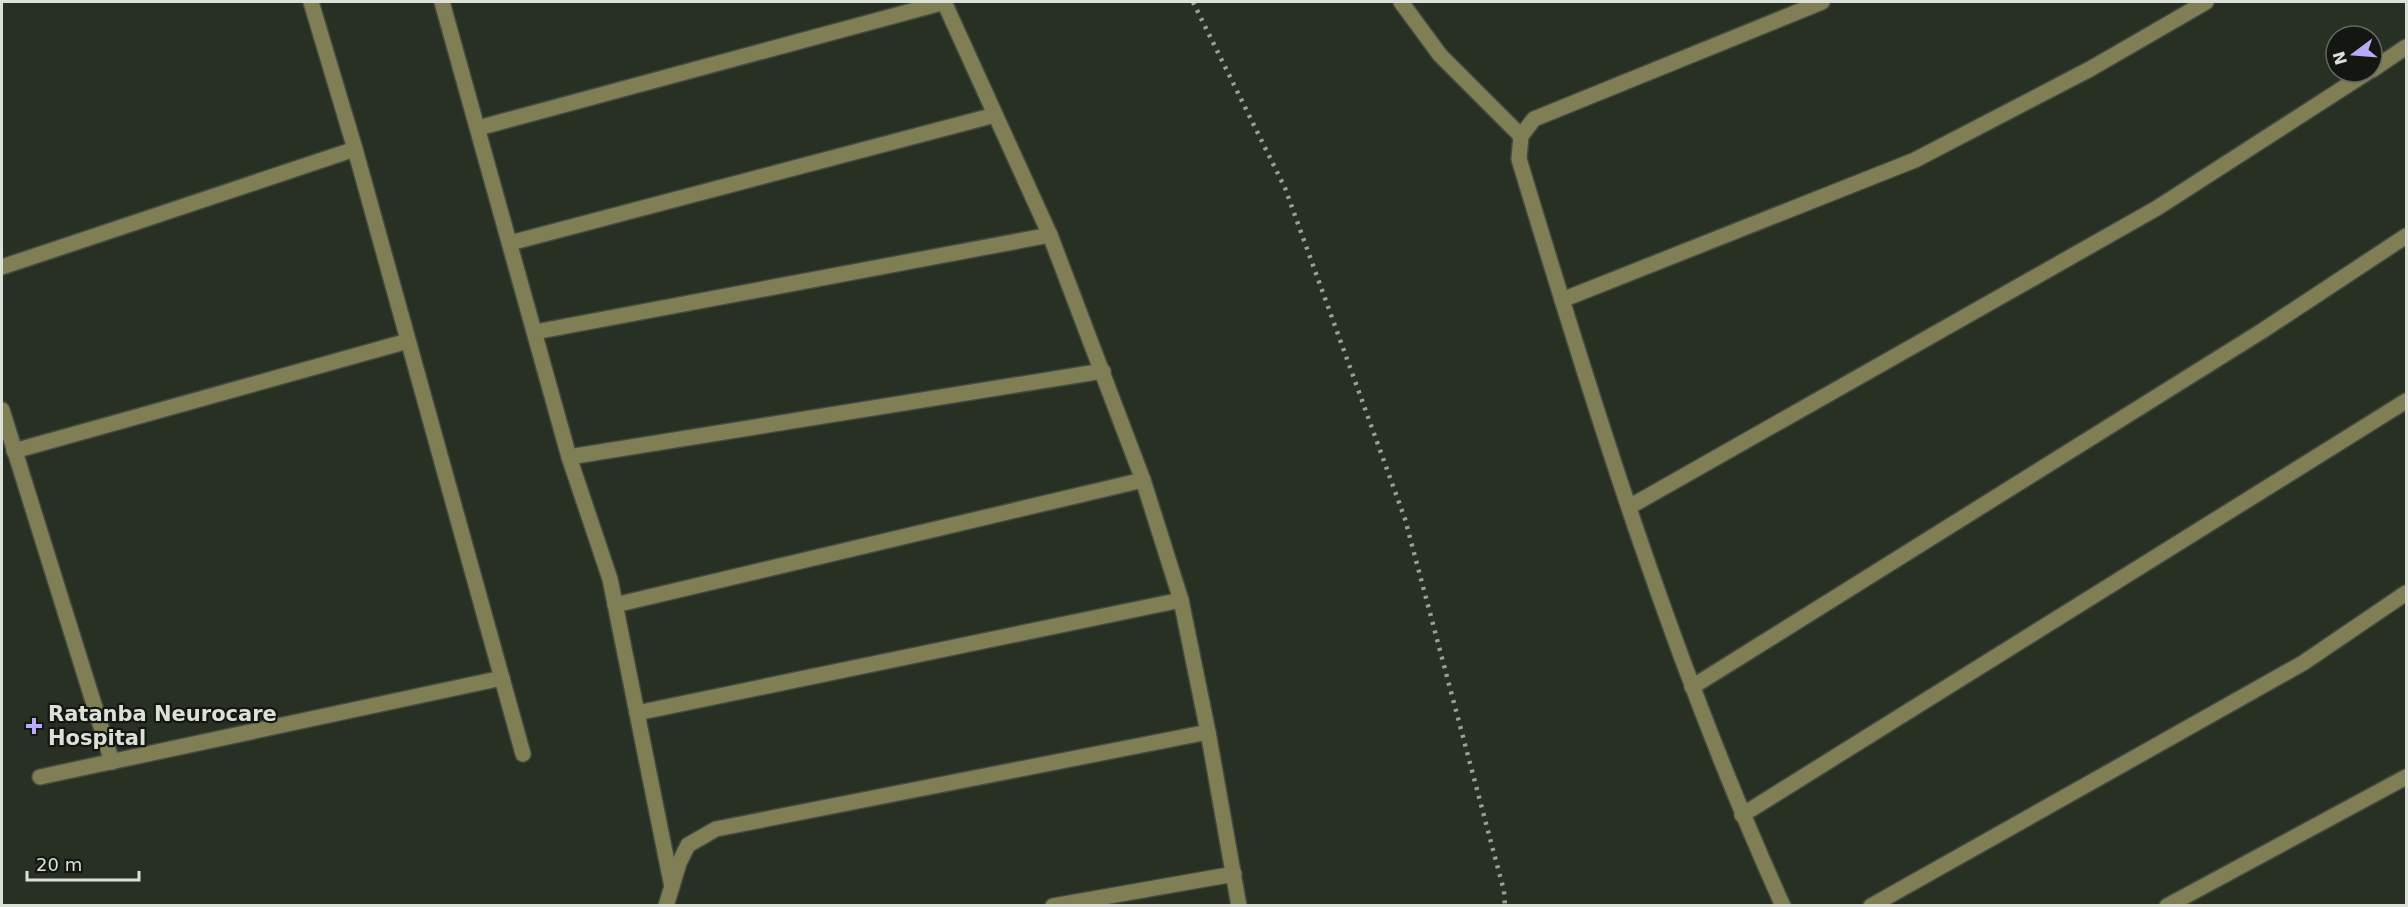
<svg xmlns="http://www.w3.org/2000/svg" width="2408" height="907" viewBox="0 0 2408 907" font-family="'DejaVu Sans',sans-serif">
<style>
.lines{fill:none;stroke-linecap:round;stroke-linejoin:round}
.minor-casing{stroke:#444c40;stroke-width:18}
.minor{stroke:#807e55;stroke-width:15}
.rail{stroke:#99a095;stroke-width:4.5;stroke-dasharray:3 6;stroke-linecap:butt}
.poi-dot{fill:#b7abf8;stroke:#131611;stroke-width:2}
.labels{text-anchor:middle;stroke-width:4.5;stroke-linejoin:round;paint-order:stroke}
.poi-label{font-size:21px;font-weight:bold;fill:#dbe1d8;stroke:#131611;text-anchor:start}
</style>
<rect width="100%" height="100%" fill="#273023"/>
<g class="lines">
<defs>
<g id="minor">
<path d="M311 2 355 149 523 754"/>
<path d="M442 2 569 457 610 579 672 887"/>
<path d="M944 2 1050 235 1143 480 1181 600 1208 732 1239 906"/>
<path d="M1401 2 1440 55 1521 136"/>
<path d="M2372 70 2406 47"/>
<path d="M478 128 945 2"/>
<path d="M510 243 995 115"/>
<path d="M2 267 355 149"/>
<path d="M1562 300 1915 160 2090 69 2206 2"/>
<path d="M535 332 1050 235"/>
<path d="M2 410 112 762"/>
<path d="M14 451 408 341"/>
<path d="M569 457 1103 371"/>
<path d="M1629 507 2157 208 2368 72"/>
<path d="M615 605 1143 480"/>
<path d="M1692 687 2262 331 2406 236"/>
<path d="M637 713 1181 600"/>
<path d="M40 777 502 678"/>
<path d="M1742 815 2406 401"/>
<path d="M666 906 679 863 688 845 716 829 1208 732"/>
<path d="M1053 906 1234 874"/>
<path d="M1783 906C1674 665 1595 411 1519 159L1521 136 1534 119 1822 2"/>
<path d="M1871 906 2303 663 2406 593"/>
<path d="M2167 906 2406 777"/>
</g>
</defs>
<use href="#minor" class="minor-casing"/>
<use href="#minor" class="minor"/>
<path class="rail" d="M1193 2 1285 188 1405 519 1504 891 1505 906"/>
</g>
<path class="poi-dot" d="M31 717h6v6h6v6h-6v6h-6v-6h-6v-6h6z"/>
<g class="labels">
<g class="poi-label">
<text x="48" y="721">Ratanba Neurocare<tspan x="48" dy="24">Hospital</tspan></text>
</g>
</g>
<rect width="2408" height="907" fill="none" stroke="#dbe1d8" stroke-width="6"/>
<g transform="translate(2354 54) rotate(254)"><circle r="28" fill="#131611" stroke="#636761" stroke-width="1.5"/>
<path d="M0-4.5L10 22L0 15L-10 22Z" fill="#b7abf8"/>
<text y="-9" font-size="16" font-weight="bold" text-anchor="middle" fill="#dbe1d8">N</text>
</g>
<path d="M27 871v9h112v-9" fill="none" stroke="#dbe1d8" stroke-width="3"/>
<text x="36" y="871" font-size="18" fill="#dbe1d8" stroke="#131611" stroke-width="4.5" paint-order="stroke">20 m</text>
</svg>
